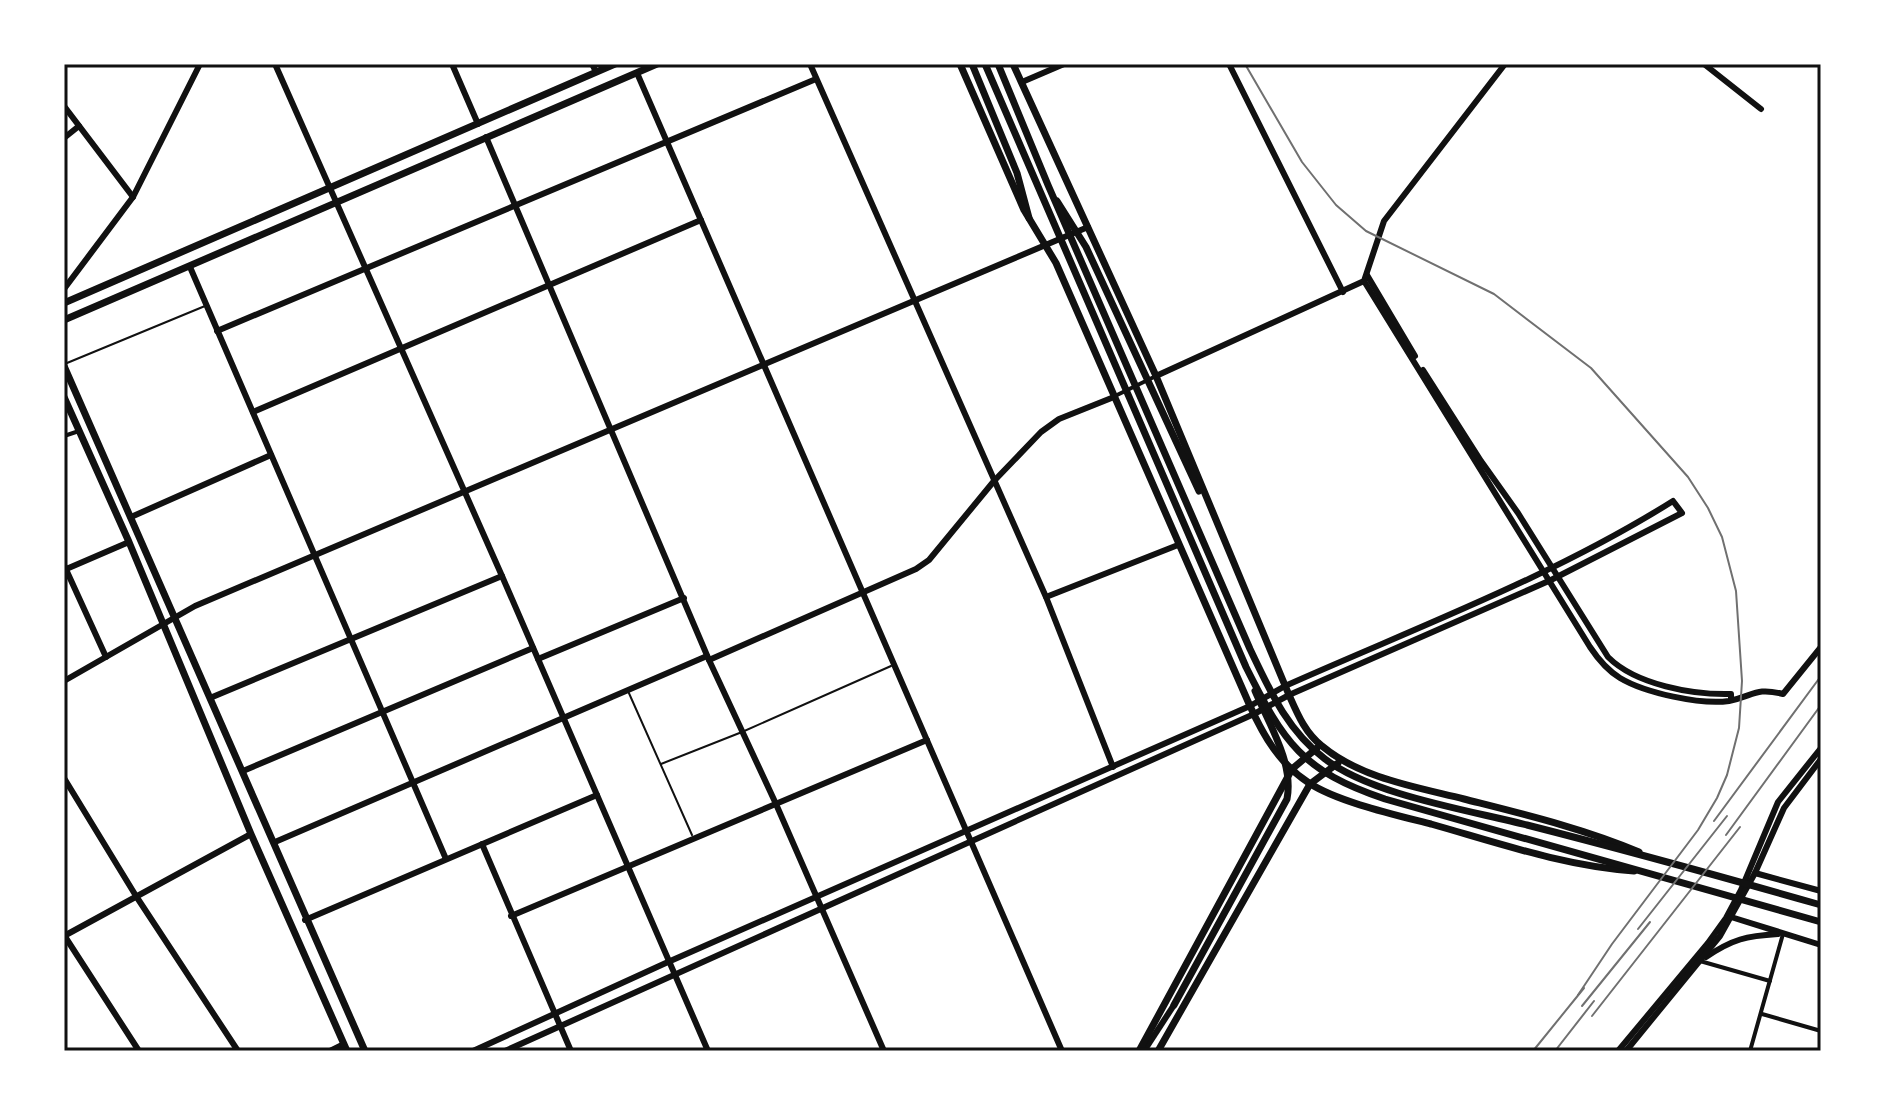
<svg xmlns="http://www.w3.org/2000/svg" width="1885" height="1115" viewBox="0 0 1885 1115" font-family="Raleway,sans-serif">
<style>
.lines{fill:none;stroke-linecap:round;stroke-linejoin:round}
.service{stroke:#111;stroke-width:2}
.minor{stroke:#111;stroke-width:4}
.tertiary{stroke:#111;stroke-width:6}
.secondary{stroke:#111;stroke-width:6}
.primary{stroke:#111;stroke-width:7}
.trunk{stroke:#111;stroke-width:7}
.rail{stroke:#707070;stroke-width:2}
.neatline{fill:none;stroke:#111;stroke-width:3}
</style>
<rect width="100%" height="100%" fill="#fff"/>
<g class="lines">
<g class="service">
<path d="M67 363 205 306"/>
<path d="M628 691 692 835"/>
<path d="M661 764 742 732 891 666"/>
</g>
<g class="minor">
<path d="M1115 396 1156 376"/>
<path d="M64 436 79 431"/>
<path d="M1700 961 1770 981"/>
<path d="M1762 1014 1821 1031"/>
<path d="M1750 1051 1783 934"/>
</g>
<g class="tertiary">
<path d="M275 64 502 576 708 1051"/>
<path d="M452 64 478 124"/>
<path d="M592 64 596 72"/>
<path d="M810 64 1046 597 1113 767"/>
<path d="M1229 64 1343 292"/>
<path d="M1704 64 1761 109"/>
<path d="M637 73 1062 1051"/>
<path d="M1022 82 1064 64"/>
<path d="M64 106 133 197"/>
<path d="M486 137 709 660 776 804 884 1051"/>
<path d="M64 138 79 126"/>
<path d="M190 267 446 859"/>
<path d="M1367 275 1415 356"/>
<path d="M1364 281 1590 647C1598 659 1607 670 1620 678 1645 693 1701 705 1729 701 1754 696 1755 687 1783 694L1821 647"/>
<path d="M64 289 133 197 200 64"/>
<path d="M217 331 816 79"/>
<path d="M1423 370 1481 461 1518 513 1608 657C1636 685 1693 695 1731 694V700"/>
<path d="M1156 376 1364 281 1384 221 1505 64"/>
<path d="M253 412 701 220"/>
<path d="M131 517 271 455"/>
<path d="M64 565 106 657"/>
<path d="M64 570 129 542"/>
<path d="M1046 597 1178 545"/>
<path d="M538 659 684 598"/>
<path d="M709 660 916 569 929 560 994 481 1041 432 1059 419 1114 397"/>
<path d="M210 698 502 576"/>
<path d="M243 771 533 648"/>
<path d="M64 778 136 896 238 1051"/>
<path d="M275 842 707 656"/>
<path d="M482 844 571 1051"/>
<path d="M511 916 927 740"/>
<path d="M305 920 597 795"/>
<path d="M64 935 139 1051"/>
<path d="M64 936 251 834"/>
<path d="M1144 1051 1174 1005"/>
</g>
<g class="secondary">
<path d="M64 681 195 606 1088 227"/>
<path d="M1755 873 1821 891"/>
<path d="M1731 917 1821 945"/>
<path d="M1706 957C1733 939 1746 936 1778 934"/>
<path d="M330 1051 344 1044"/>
<path d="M473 1051 668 962 1250 706 1285 686C1415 628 1552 577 1673 501L1682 513 1551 580 1289 695 1254 714 505 1051"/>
<path d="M1618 1051 1708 943 1726 918 1741 890 1778 802 1821 748"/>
<path d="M1626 1051 1720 936 1755 873 1784 808 1821 759"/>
</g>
<g class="primary">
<path d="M960 64 1024 210 1056 263 1250 706C1264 737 1280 764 1309 783 1338 802 1396 815 1431 824 1498 843 1564 866 1634 871"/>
<path d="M1013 64 1156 376 1289 695C1297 713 1305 733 1322 746 1360 778 1416 787 1464 799 1523 814 1582 828 1639 852"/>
<path d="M1057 201 1086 247 1199 491"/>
<path d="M64 366 365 1051"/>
<path d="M64 397 129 542 251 834 347 1051"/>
<path d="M1174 1005 1287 799C1294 763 1269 724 1255 691"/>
<path d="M1139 1051 1292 769 1317 748"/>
<path d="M1158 1051 1310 784 1338 763"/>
</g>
<g class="trunk">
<path d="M972 64 1017 173 1029 218"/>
<path d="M985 64 1246 667C1284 743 1302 771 1385 799L1821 922"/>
<path d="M998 64 1048 185 1250 649C1270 691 1287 730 1325 759 1372 795 1468 810 1527 825 1625 850 1723 877 1821 905"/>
<path d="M64 303 615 64"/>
<path d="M64 320 657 64"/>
</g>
<g class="rail">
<path d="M1245 64 1302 162 1336 205 1366 231 1494 294 1591 368 1688 477 1708 508 1722 537 1736 591 1742 681 1739 728 1727 775 1717 798 1698 830 1612 944 1578 995"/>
<path d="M1714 821 1821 676"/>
<path d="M1726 835 1821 705"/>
<path d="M1638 929 1727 816"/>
<path d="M1582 1006 1650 922"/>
<path d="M1592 1016 1740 827"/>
<path d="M1533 1051 1584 988"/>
<path d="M1555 1051 1594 1001"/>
</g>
</g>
<rect width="1885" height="1115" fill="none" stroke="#ffffff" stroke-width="132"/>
<rect x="66" y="66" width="1753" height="983" class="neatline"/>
</svg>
